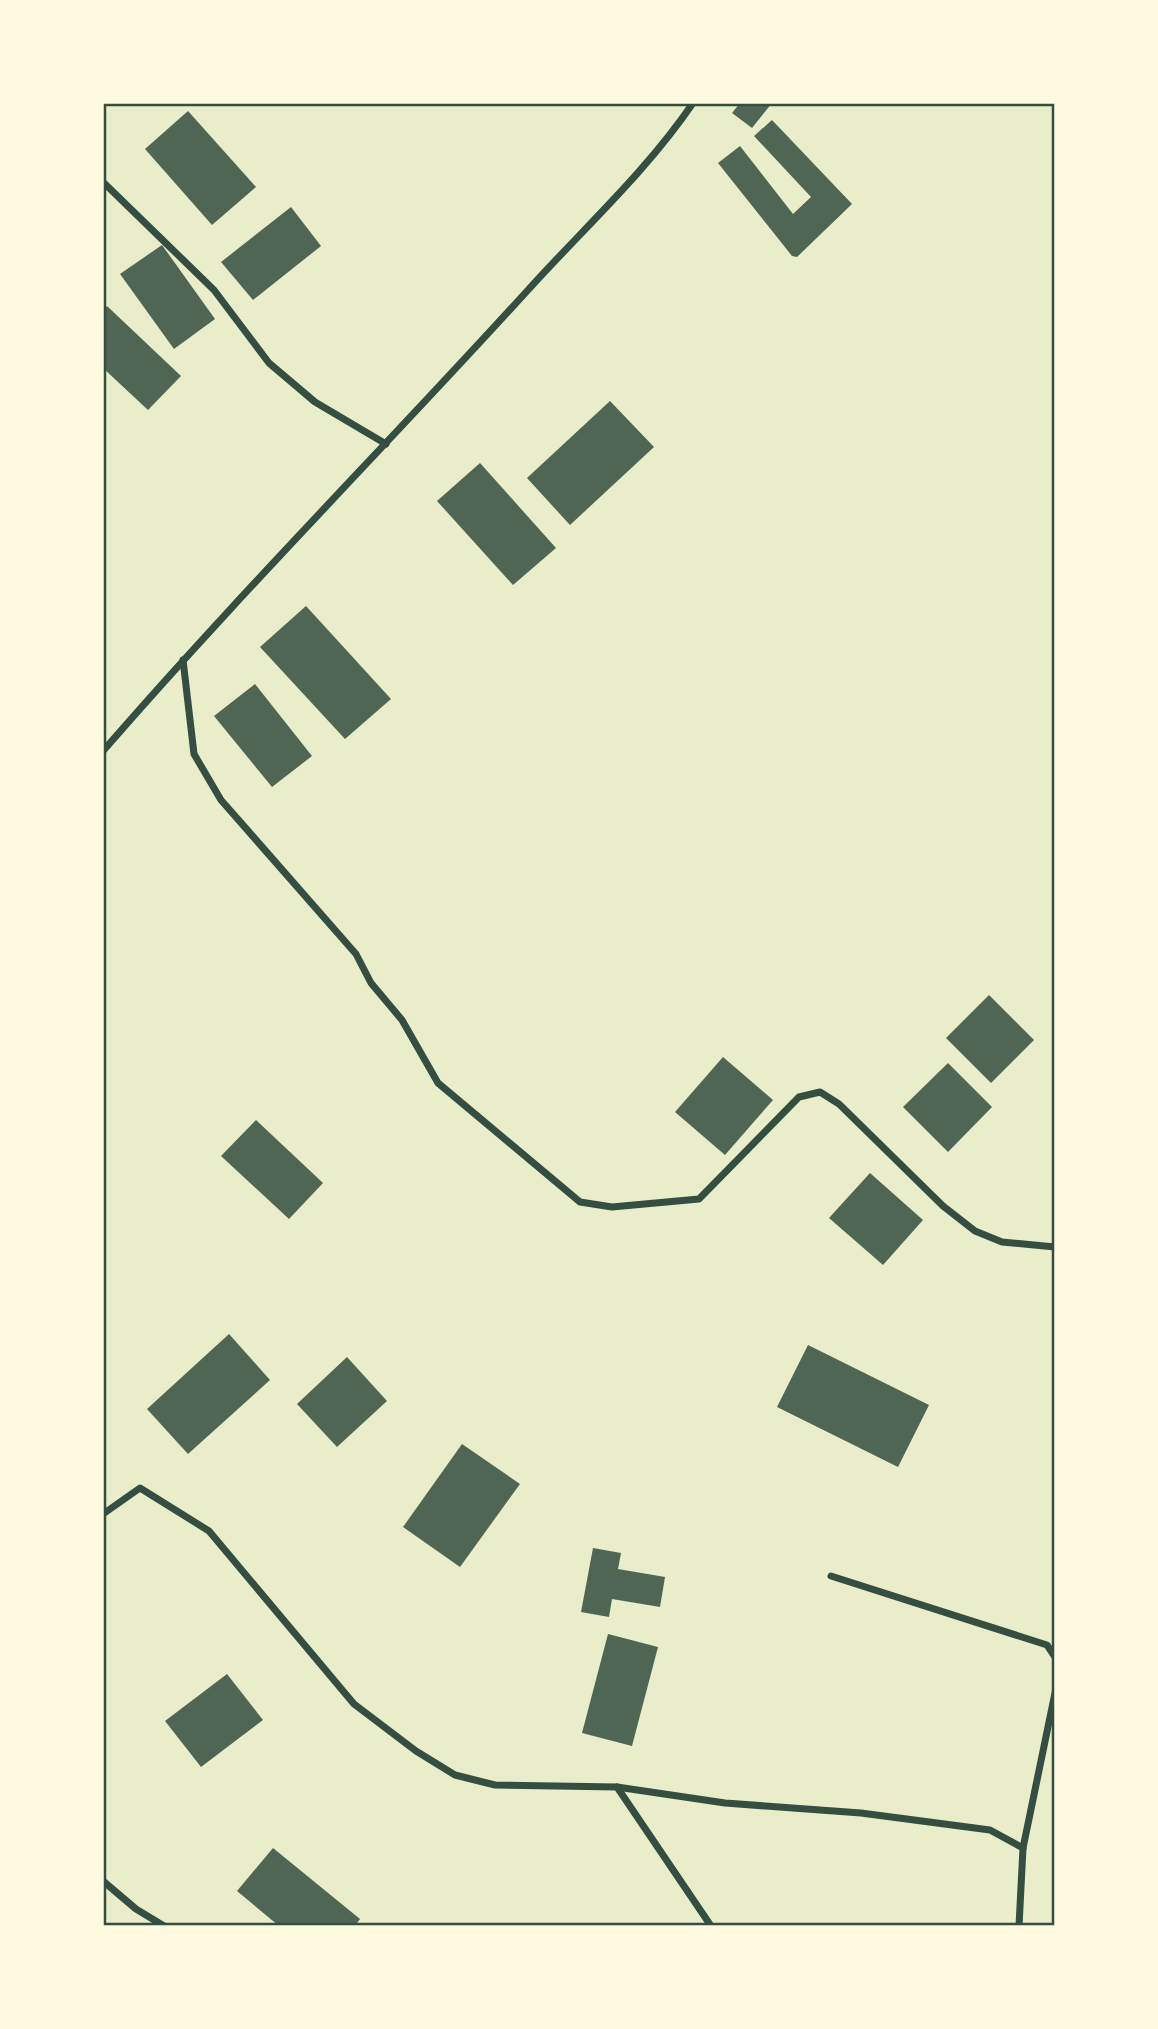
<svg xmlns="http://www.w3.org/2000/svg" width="1158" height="2029" viewBox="0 0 1158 2029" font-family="'DejaVu Sans',sans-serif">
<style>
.building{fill:#4f6655}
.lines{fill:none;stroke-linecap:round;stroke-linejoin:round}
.minor{stroke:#344e41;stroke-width:7}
.neatline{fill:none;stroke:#344e41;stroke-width:2.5}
</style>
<rect width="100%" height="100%" fill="#e9edc9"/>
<g class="building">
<path d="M740 103H772L752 128 732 113Z"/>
<path d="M188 111 256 187 212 225 145 149Z"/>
<path d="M772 120 852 204 797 257 792 256 718 163 740 146 793 214 811 197 754 136Z"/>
<path d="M291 207 321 246 253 300 221 262Z"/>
<path d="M162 245 215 319 174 349 120 274Z"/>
<path d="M107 306 181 376 148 410 103 368V311Z"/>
<path d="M610 401 654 447 570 525 527 478Z"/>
<path d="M480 463 556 548 513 585 437 501Z"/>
<path d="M306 606 391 699 345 739 260 647Z"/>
<path d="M255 684 312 756 272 787 214 716Z"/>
<path d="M989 995 1034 1040 991 1083 946 1038Z"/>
<path d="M723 1057 773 1100 725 1155 675 1112Z"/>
<path d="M948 1063 992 1107 948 1152 903 1107Z"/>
<path d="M256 1120 323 1183 289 1219 221 1156Z"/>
<path d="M870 1173 923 1220 883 1265 829 1218Z"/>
<path d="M229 1334 270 1380 188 1454 147 1409Z"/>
<path d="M808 1345 929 1405 898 1467 777 1407Z"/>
<path d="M347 1357 387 1401 337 1447 297 1404Z"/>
<path d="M462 1444 520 1484 460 1567 403 1527Z"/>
<path d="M593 1548 621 1553 618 1569 665 1577 660 1607 612 1599 609 1617 581 1612Z"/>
<path d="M608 1634 658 1647 632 1746 582 1733Z"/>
<path d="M227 1674 263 1720 201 1767 165 1721Z"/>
<path d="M273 1848 360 1919 355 1926H279L237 1891Z"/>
</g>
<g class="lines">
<g class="minor">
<path d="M103 182 214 290 269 363 315 402 386 444"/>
<path d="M183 660 194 754 221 800 356 954 371 983 402 1020 438 1083 580 1202 612 1207 699 1199 799 1097 820 1092 839 1104 943 1206 975 1231 1002 1242 1055 1247"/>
<path d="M103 751C240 593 387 445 528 290 583 229 646 172 693 103"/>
<path d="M103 1514 140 1488 209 1531 354 1704 416 1751 455 1775 495 1785 617 1787 725 1803 861 1813 990 1830 1023 1848 1019 1926"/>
<path d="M831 1576 1047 1645 1055 1657"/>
<path d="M617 1787 711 1926"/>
<path d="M1023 1848 1055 1693"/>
<path d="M103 1881 136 1909 164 1926"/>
</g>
</g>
<rect width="1158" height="2029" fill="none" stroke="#fefae0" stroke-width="210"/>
<rect x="105" y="105" width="948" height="1819" class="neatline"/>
</svg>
